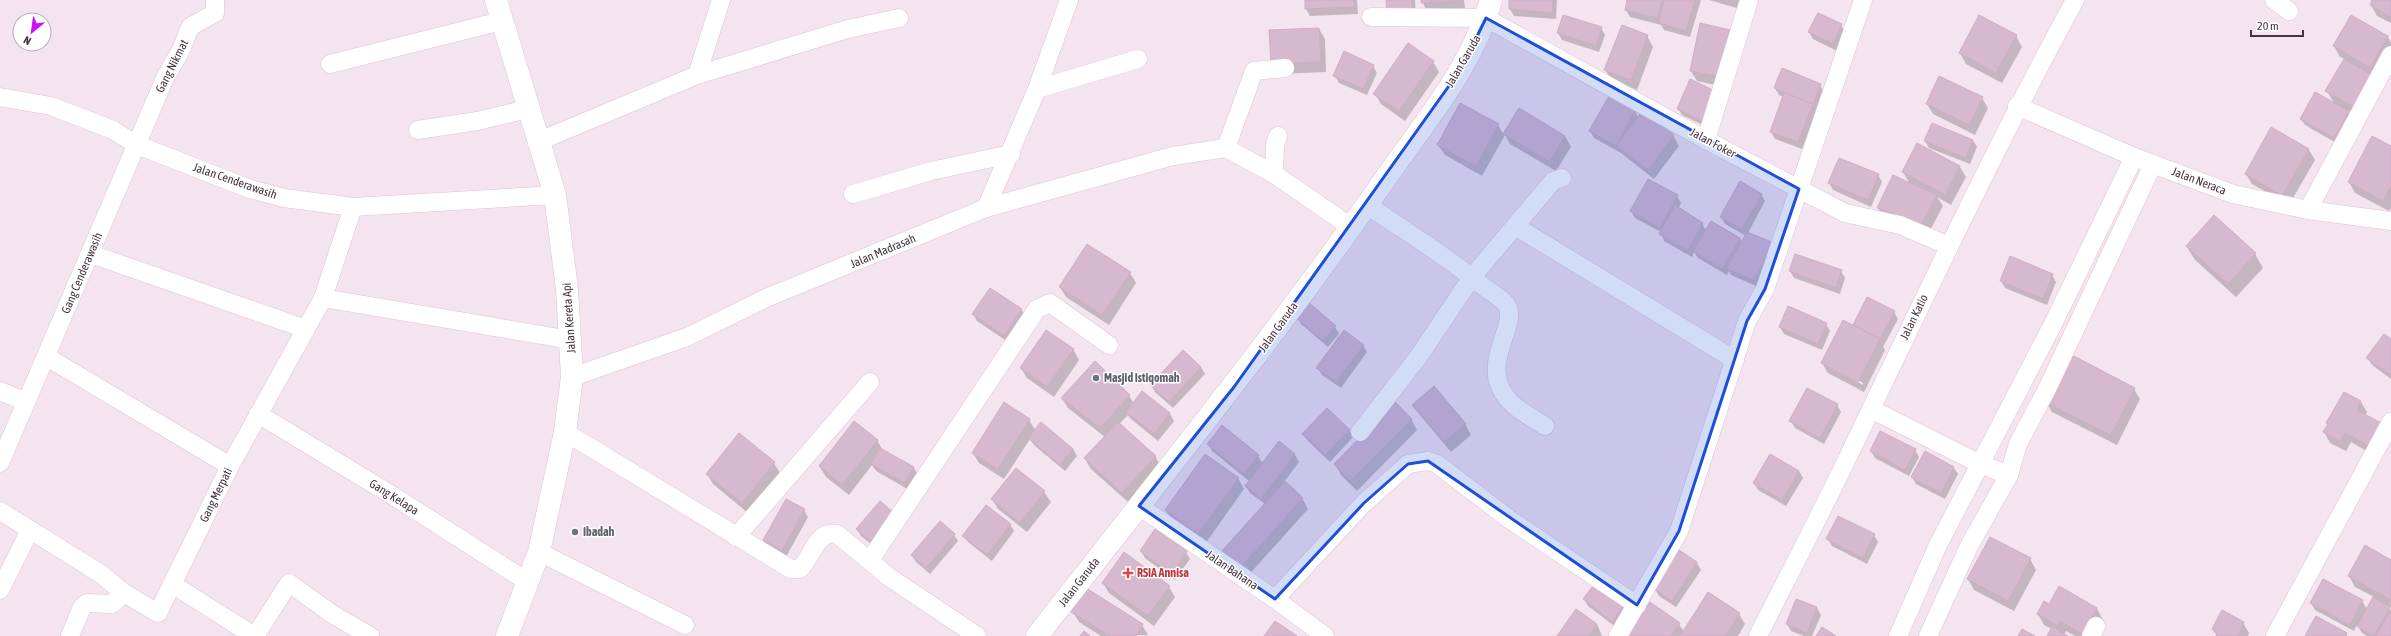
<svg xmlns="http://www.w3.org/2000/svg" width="2391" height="636" viewBox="0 0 2391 636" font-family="'Asap Condensed',sans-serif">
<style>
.shadow{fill:#0003;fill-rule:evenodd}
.building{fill:#d6b9cf;stroke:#d2abc8}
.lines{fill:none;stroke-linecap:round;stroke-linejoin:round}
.minor-casing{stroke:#dec3d6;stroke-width:19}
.tertiary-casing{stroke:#dec3d6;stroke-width:23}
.minor{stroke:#fff;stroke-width:18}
.tertiary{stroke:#fff;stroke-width:22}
.marked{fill:#1d4ed8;fill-opacity:0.2;stroke:#1d4ed8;stroke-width:3;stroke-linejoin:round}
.worship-dot{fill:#6b7280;stroke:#fff;stroke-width:1.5}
.health-dot{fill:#e0444e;stroke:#fff;stroke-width:1.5}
.labels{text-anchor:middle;stroke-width:3;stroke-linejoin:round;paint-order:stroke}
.street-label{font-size:12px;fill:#463442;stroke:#fff}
.worship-label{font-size:12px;font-weight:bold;fill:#5b616d;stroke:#fff;text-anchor:start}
.health-label{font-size:12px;font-weight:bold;fill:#be3a42;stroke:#fff;text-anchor:start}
</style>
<rect width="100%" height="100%" fill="#f4e4ef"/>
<g class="shadow">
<path d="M1306 0H1357L1358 14 1310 16 1306 9Z"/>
<path d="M1387 0H1415L1416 18Z"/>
<path d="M1422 0H1464L1465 8 1426 10Z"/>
<path d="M1510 0H1557L1556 19 1514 16 1510 9Z"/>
<path d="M1628 0H1701L1690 37 1664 30 1661 25 1630 17 1626 10Z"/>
<path d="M1709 0H1740L1737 8Z"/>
<path d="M2374 0H2391V23L2377 16 2371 5Z"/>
<path d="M2352 16 2388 37 2391 43V52L2364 119 2347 110 2352 118 2338 144 2305 125 2301 119 2334 103 2327 91 2345 59 2340 57 2334 46Z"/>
<path d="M1841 25 1845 32 1837 51 1813 39 1809 32Z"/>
<path d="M1601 28 1605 35 1599 52 1562 40 1558 33Z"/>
<path d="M1319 29 1325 39 1326 72 1278 74Z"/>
<path d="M1729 30 1735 41 1725 87 1697 81 1691 71Z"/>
<path d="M1647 36 1653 47 1637 90 1612 80 1605 70Z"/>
<path d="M2016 36 2022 47 2002 83 1966 64 1960 53Z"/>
<path d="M1433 62 1439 72 1405 121 1381 104 1375 94Z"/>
<path d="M1373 66 1377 73 1367 95 1339 83 1335 76Z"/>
<path d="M1820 85 1824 92 1802 149 1775 139 1771 132 1784 97 1779 95 1775 88Z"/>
<path d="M1718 93 1709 128 1682 115 1678 108Z"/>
<path d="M1609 97 1635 111 1638 117 1673 135 1679 146 1654 179 1621 153 1594 138 1590 131Z"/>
<path d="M1982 98 1988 108 1975 135 1933 114 1927 104Z"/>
<path d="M1519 109 1565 136 1571 147 1556 171 1510 144 1505 135 1482 176 1445 155 1438 145 1498 125 1504 135Z"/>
<path d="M1973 140 1977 147 1970 164 1929 148 1925 141Z"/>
<path d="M2391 147V208L2389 211 2355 193 2349 182Z"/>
<path d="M2309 150 2315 160 2289 205 2252 184 2246 174Z"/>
<path d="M1839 159 1878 175 1882 182 1871 207 1833 190 1829 183Z"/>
<path d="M1960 167 1966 177 1951 205 1937 197 1943 206 1928 234 1884 218 1878 208 1910 184 1903 172Z"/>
<path d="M1761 194 1765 201 1748 233 1773 244 1758 287 1731 275 1729 271 1727 275 1698 258 1694 252 1692 257 1664 241 1661 232 1635 218 1631 211 1677 196 1681 203 1678 209 1702 223 1706 231 1740 238 1742 243 1746 236 1725 224 1721 217Z"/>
<path d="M2214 217 2255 254 2263 268 2236 297 2195 260 2187 247Z"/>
<path d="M1796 255 1841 271 1845 278 1840 294 1794 278 1790 271Z"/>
<path d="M1130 273 1136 283 1109 325 1066 297 1060 287Z"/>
<path d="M2052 275 2056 282 2047 305 2005 288 2001 281Z"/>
<path d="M1021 309 1025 316 1008 342 977 321 973 314Z"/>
<path d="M1894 312 1898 319 1883 347 1885 350 1864 392 1828 373 1822 363 1856 328 1854 325ZM1830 366 1863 383V385L1830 368Z"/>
<path d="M1297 317 1335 327 1339 334 1328 347 1301 324Z"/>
<path d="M1826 324 1830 331 1822 350 1784 334 1780 327Z"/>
<path d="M2391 341V379L2372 365 2368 358Z"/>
<path d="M1363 345 1367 352 1341 388 1322 375 1318 368Z"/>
<path d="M1073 349 1079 360 1054 397 1027 378 1021 368Z"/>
<path d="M1183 351 1201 367 1205 374 1173 408 1155 392 1151 385Z"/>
<path d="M1095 363 1129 396 1134 404 1142 393 1170 414 1174 421 1158 441 1131 419 1128 415 1119 424 1155 456 1161 467 1128 502 1091 469 1085 459 1105 437 1068 408 1062 398Z"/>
<path d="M2134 389 2140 399 2117 445 2052 412 2046 402Z"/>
<path d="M2345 394 2361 402 2367 412 2365 416 2377 457 2351 442 2346 451 2330 443 2324 432 2328 425 2327 423Z"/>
<path d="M1414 405 1465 424 1471 435 1451 452 1420 415Z"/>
<path d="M1837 405 1841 412 1824 444 1795 428 1791 421Z"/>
<path d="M1411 419 1417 430 1357 491 1341 475 1335 464Z"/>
<path d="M1029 420 1036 431 1073 449 1077 456 1065 471 1034 445 1030 439 1004 479 979 463 973 453Z"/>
<path d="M1222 426 1258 456 1263 464 1279 443 1295 455 1299 462 1284 482 1302 498 1308 509 1246 578 1228 562 1265 504 1250 493 1246 486 1249 481 1212 451 1208 444Z"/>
<path d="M1349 430 1353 437 1330 462 1308 441 1304 434Z"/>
<path d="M739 434 774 463 780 473 748 513 713 484 707 474Z"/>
<path d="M877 440 883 451 914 468 918 475 909 490 876 471 872 465 849 495 826 477 820 467Z"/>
<path d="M1915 450 1919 457 1909 476 1875 458 1871 451Z"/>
<path d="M1954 468 1958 474 1945 499 1916 484 1912 477Z"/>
<path d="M1016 469 1044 492 1051 502 1027 532 998 509 992 499Z"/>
<path d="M1799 471 1803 478 1786 506 1758 490 1754 483Z"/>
<path d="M1238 478 1244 489 1205 544 1172 521 1166 510Z"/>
<path d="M804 510 808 517 786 557 768 547 764 540Z"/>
<path d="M894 514 875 547 861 536 857 529Z"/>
<path d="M1010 524 1014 531 992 561 968 542 964 536Z"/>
<path d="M954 535 958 541 930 574 916 562 912 555Z"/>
<path d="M1874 535 1878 542 1867 564 1832 546 1828 539Z"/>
<path d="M1141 551 1186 552 1190 559 1175 580 1145 558Z"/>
<path d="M1679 552 1697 563 1701 570 1676 607 1659 596 1655 589Z"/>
<path d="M2030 559 2036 570 2014 611 1974 590 1968 579Z"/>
<path d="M2391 561V607L2387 605 2391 611V636H2367L2362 633 2357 625 2354 631 2315 610 2311 603 2362 601 2367 609 2374 597 2355 587 2349 576Z"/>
<path d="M1103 583 1169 587 1175 597 1154 626 1109 593Z"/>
<path d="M2059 587 2097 609 2103 620 2093 636H2075L2066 631 2064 635 2066 636H2048L2052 629 2044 625 2038 614 2049 605Z"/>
<path d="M1584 599 1625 605 1629 612 1617 628 1588 606Z"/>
<path d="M1797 600 1817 608 1821 615 1812 636H1804L1791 631 1787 624Z"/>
<path d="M1073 612 1142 625 1148 635 1101 636 1079 622Z"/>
<path d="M1739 614 1745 624 1738 636H1627L1679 624 1684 632Z"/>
<path d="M2243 623 2249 633 2248 636H2217L2213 629Z"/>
<path d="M1597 624 1602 636H1558Z"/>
</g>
<g class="building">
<path d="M1305 0H1354L1355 7 1305 9Z"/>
<path d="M1386 0H1412L1413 12 1387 14Z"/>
<path d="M1421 0H1461L1462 1 1421 3Z"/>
<path d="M1509 0H1553L1552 13 1509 9Z"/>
<path d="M1627 0H1662L1657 18 1625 10Z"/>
<path d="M1664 0H1695L1686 31 1659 23Z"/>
<path d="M2372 0H2391V17L2370 5Z"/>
<path d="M1818 13 1842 24 1833 44 1808 32Z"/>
<path d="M1563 15 1602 27 1596 46 1557 33Z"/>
<path d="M1979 15 2017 35 1996 73 1959 53Z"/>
<path d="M2351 15 2388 36 2370 68 2333 46Z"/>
<path d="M1700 23 1730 30 1719 77 1690 71Z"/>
<path d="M1622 25 1648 35 1631 80 1604 70Z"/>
<path d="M1319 28 1321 62 1271 64 1269 30Z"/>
<path d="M1408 43 1434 61 1399 111 1373 94Z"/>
<path d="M1344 51 1374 65 1363 89 1333 76Z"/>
<path d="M2344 59 2376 77 2358 109 2325 91Z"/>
<path d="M1782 68 1821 84 1813 104 1774 88Z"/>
<path d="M1939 76 1983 97 1969 125 1926 104Z"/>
<path d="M1690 79 1719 93 1705 122 1677 109Z"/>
<path d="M2315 92 2349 111 2334 138 2300 119Z"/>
<path d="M1784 93 1813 104 1798 142 1770 132Z"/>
<path d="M1609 96 1635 110 1616 146 1589 131Z"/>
<path d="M1460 103 1499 124 1476 166 1437 145Z"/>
<path d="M1519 108 1565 136 1550 162 1503 134Z"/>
<path d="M1642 111 1674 135 1648 170 1616 146Z"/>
<path d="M1932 123 1973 140 1966 158 1924 141Z"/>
<path d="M2271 127 2309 149 2282 196 2245 174Z"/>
<path d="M2372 136 2391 146V186L2383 201 2348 182Z"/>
<path d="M1917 143 1960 166 1945 195 1902 172Z"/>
<path d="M1839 158 1879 174 1868 200 1828 183Z"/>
<path d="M1893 175 1937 195 1922 224 1877 208Z"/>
<path d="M1648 179 1678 195 1660 228 1630 211Z"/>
<path d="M1740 181 1762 194 1742 229 1720 217Z"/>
<path d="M1675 205 1703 223 1688 251 1659 234Z"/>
<path d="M2214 215 2256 253 2228 284 2186 246Z"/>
<path d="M1711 221 1740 238 1722 269 1693 251Z"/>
<path d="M1747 232 1774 243 1754 280 1726 269Z"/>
<path d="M1087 244 1131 272 1102 315 1059 287Z"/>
<path d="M1795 254 1842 270 1836 288 1789 271Z"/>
<path d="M2010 256 2053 274 2043 299 2000 281Z"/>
<path d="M990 288 1022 309 1004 336 972 314Z"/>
<path d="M1867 297 1895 311 1880 339 1853 325Z"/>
<path d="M1308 302 1336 326 1323 341 1295 317Z"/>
<path d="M1788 306 1827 323 1818 344 1779 327Z"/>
<path d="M1843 320 1880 339 1858 382 1821 363Z"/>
<path d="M1046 330 1074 349 1047 387 1020 368Z"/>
<path d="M1344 330 1364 345 1336 382 1316 368Z"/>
<path d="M2384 334 2391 339V375L2366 358Z"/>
<path d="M1183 350 1201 367 1169 402 1150 385Z"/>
<path d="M2070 354 2135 388 2111 435 2045 402Z"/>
<path d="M1095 361 1130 395 1100 428 1061 398Z"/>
<path d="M1434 386 1466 424 1444 442 1412 405Z"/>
<path d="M1807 388 1838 404 1820 438 1789 421Z"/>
<path d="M1142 391 1170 413 1154 434 1126 412Z"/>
<path d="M2344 392 2361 401 2357 410 2383 424 2371 447 2345 433 2340 441 2323 432 2328 424 2326 423Z"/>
<path d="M1004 402 1030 419 998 469 972 453Z"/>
<path d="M1395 402 1412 419 1350 481 1334 464Z"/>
<path d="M1327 408 1350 430 1325 455 1302 434Z"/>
<path d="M854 421 878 440 842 485 819 466Z"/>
<path d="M1041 422 1073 449 1060 465 1028 438Z"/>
<path d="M1118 422 1156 456 1122 493 1084 458Z"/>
<path d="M1222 425 1259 455 1244 474 1207 444Z"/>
<path d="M1880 431 1916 449 1905 470 1870 451Z"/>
<path d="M739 433 775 462 742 503 706 474Z"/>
<path d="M1279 441 1295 454 1261 499 1245 486Z"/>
<path d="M880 448 914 467 905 483 871 464Z"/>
<path d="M1925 451 1954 467 1941 493 1911 477Z"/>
<path d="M1205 454 1239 478 1198 534 1165 510Z"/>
<path d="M1770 454 1799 471 1782 500 1753 483Z"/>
<path d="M1016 468 1045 491 1020 523 991 499Z"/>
<path d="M1285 481 1303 498 1240 568 1221 552Z"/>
<path d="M786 499 805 509 782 551 763 540Z"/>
<path d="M880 501 894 513 870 541 856 529Z"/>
<path d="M986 505 1011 524 987 555 962 536Z"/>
<path d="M1838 516 1875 534 1863 558 1826 539Z"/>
<path d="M940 521 955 534 926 568 911 555Z"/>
<path d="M1155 529 1187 551 1171 574 1140 551Z"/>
<path d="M1990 537 2031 558 2008 601 1967 579Z"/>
<path d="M2365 545 2391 560V600L2348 576Z"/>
<path d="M1679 550 1697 562 1672 601 1654 589Z"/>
<path d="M1124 552 1170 586 1148 616 1102 583Z"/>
<path d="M2323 579 2363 600 2350 625 2310 603Z"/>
<path d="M1596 582 1625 604 1612 622 1583 599Z"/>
<path d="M2059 586 2097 608 2082 634 2060 621 2058 626 2037 614 2044 601 2049 604Z"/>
<path d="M1086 588 1143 624 1136 636H1110L1071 612Z"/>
<path d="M1708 592 1740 613 1725 636H1680Z"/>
<path d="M2373 597 2390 607 2374 636 2357 626Z"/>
<path d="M1796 599 1817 607 1807 633 1786 624Z"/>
<path d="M1650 602 1680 623 1671 636H1626Z"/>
<path d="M1576 609 1597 624 1589 636H1557Z"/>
<path d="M2222 610 2244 622 2238 636H2216L2217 633 2212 629Z"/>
<path d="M2389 613 2391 615V636H2376Z"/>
<path d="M2316 616 2347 633 2346 636H2305Z"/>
<path d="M1275 621 1297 636H1264Z"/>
<path d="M1822 627 1836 636H1816Z"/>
<path d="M2052 627 2068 636H2047Z"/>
<path d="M2022 629 2035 636H2018Z"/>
<path d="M1084 631 1090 636H1080Z"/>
</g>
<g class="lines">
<defs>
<g id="minor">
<path d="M2274 0 2289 11"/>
<path d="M1371 17 1486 18 1706 140 1845 213 1900 225 1949 246"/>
<path d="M330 64 501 21"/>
<path d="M697 75 721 0"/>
<path d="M1037 89 1138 59"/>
<path d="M0 97 51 106 113 130 135 144 214 175 250 189 284 198 353 207 555 195"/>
<path d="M2017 106 2134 157 2233 194 2308 210 2391 221"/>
<path d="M418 130 477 121 528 109"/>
<path d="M1706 140 1749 0"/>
<path d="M537 142 697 75 848 29 899 18"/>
<path d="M1226 148 1254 71 1285 68"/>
<path d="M1274 174 1275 144 1278 136"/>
<path d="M853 194 931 171 1011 154"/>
<path d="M1367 205C1406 232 1448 257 1484 287 1491 292 1501 298 1506 304 1520 323 1481 361 1504 394 1513 408 1531 417 1545 426"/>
<path d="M986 208 1173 156 1226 148 1274 174 1351 227"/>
<path d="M2308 210 2391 55"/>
<path d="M1515 226 1735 360"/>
<path d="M91 254 306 329"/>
<path d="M323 298 571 340"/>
<path d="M47 357 230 466"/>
<path d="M572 377 687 337 766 298 986 208 1037 89 1069 0"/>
<path d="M0 391 26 402"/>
<path d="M1871 409 1980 464 2009 475"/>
<path d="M258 414 395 497 528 582"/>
<path d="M565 432 791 569H800C812 557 817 529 837 534L889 577 977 636"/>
<path d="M1360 432 1419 356 1472 277 1553 181 1562 178"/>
<path d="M0 463 165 78 181 50 190 27 215 13V0"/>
<path d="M1139 506 1275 599 1325 636"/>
<path d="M0 511 101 574 124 593 158 613 230 466 323 298 353 207"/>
<path d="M736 537 870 382"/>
<path d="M539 552 685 625"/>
<path d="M870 560 1037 309 1050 303 1109 345"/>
<path d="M172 584 254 636"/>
<path d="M0 590 30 530"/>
<path d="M1275 599 1364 503 1408 464 1428 461 1437 464 1509 519 1637 605"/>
<path d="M70 636 82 607 87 603 112 604 124 593"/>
<path d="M255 636 289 583 332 614 370 636"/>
<path d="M1618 636 1679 531 1747 321 1765 289 1863 0"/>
<path d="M1758 636C1796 561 1835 486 1871 409 1937 272 2002 134 2075 0"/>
<path d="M1898 636 1938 545 2053 324 2134 157"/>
<path d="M1928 636 1969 546 2009 475 2018 444 2047 389 2153 164"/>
<path d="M2091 636 2096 626"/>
<path d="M2275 636 2391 422"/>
</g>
<g id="tertiary">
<path d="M496 0 555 195 567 289 572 377 565 432 539 552 507 636"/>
<path d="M1037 636C1154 486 1274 338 1383 182 1423 124 1472 68 1491 0"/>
</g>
</defs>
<use href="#minor" class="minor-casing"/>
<use href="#tertiary" class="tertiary-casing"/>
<use href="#minor" class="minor"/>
<use href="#tertiary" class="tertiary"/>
</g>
<path class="marked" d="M1486 18 1799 189 1765 289 1747 321 1679 531 1637 605 1428 461 1408 464 1364 503 1275 599 1139 506 1234 387 1461 69Z"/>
<g class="worship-dot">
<circle cx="1096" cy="378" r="4"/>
<circle cx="575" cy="532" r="4"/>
</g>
<path class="health-dot" d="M1126 567h4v4h4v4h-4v4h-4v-4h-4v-4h4z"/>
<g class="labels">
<g class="street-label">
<text transform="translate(1463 61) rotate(-60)" y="4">Jalan Garuda</text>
<text transform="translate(172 66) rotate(-63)" y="4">Gang Nikmat</text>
<text transform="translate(1713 143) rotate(28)" y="4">Jalan Foker</text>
<text transform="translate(235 181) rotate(19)" y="4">Jalan Cenderawasih</text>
<text transform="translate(2199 181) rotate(21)" y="4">Jalan Neraca</text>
<text transform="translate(883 251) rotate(-23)" y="4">Jalan Madrasah</text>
<text transform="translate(82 273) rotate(-67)" y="4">Gang Cenderawasih</text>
<text transform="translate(1914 317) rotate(-64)" y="4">Jalan Katio</text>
<text transform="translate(569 318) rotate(-94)" y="4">Jalan Kereta Api</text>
<text transform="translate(1278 327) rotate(-54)" y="4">Jalan Garuda</text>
<text transform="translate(216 495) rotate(-64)" y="4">Gang Merpati</text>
<text transform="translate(394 497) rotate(32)" y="4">Gang Kelapa</text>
<text transform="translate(1232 570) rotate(34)" y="4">Jalan Bahana</text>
<text transform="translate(1079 582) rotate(-52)" y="4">Jalan Garuda</text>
</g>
<g class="worship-label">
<text x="1104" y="382">Masjid Istiqomah</text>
<text x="583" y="536">Ibadah</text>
</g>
<g class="health-label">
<text x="1137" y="577">RSIA Annisa</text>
</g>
</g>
<g transform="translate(32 32) rotate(209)"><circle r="19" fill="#ffffff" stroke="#b5aeb3"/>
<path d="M0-3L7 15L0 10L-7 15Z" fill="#ca10ff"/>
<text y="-6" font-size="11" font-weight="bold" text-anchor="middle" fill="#463442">N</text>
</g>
<path d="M2251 30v6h52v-6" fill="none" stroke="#463442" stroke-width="2"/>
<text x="2257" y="30" font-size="12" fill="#463442" stroke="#ffffff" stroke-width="3" paint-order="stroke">20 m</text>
</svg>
